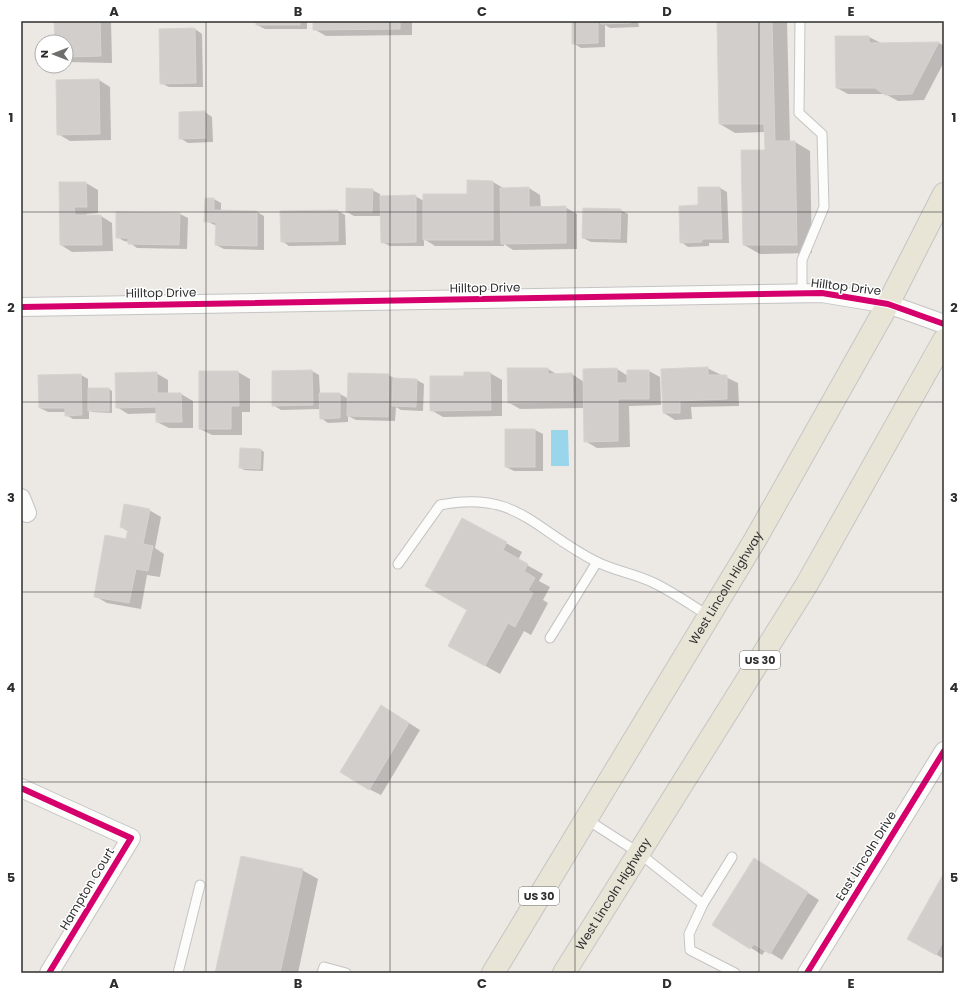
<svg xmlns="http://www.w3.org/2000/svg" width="965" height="994" viewBox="0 0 965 994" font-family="Poppins,sans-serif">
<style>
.water{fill:#99d6ec}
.shadow{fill:#0003}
.building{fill:#d1cecb;stroke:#d7d4d0}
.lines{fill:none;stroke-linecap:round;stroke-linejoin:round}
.lane-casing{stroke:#c5c4c5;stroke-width:11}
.street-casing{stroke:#c5c4c5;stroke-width:20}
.primary-casing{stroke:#c6c5c4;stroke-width:24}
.lane{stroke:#fcfcfb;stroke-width:9}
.street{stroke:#fcfcfb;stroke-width:18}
.primary{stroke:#e8e4d6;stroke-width:22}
.cycleway-casing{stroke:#fff;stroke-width:8}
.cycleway{stroke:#d6006c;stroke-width:6}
.grid{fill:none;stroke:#2e2e2e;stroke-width:1;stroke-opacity:0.55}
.labels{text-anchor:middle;stroke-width:3;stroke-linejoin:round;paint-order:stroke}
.shield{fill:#fff;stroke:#6d6d6d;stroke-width:1}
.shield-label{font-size:11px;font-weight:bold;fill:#2e2e2e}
.street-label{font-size:12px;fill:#2e2e2e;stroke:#fff}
.neatline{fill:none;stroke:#2e2e2e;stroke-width:1.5}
.grid-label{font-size:13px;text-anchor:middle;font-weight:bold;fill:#2e2e2e}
</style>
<rect width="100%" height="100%" fill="#ece8e4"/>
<path class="water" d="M551 430H568L569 466H551Z"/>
<g class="shadow">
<path d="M55 21H111L112 63 66 62V42H56Z"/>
<path d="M257 21H307V29H265L257 25Z"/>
<path d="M314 21H412V35L326 36 314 29Z"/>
<path d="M573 21H638L639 27 610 28 605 25V47L581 48 573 43Z"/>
<path d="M718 21H787L790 142H795L810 151 812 253 760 254 744 245 766 151 765 132 735 133 720 124Z"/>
<path d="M195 29 202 34 203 87H169L161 83Z"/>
<path d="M836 37H869L881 43H939L944 46V62L924 100 898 101 885 94H848L837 88Z"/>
<path d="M99 80 110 87 111 140 70 141 58 134Z"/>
<path d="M205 112 212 117 213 142 188 143 180 138Z"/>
<path d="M468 181 493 182 505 189 529 188 540 195 541 208 565 207 577 214V249L513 250 504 244V246H435L424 239V246H390L382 242 381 216H354L347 212 372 190 380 194V197L415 196 424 201 468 195Z"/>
<path d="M60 183H86L98 190V213L86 214V216H101L112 223 113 251 72 252 61 245Z"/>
<path d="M720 188 727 192 729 243H709V246L688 247 681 242 700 206Z"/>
<path d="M214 199 221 203V211L257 212 264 216V250L224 249 216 245 217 226 206 221Z"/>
<path d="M620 210 628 214 627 243 591 242 583 238Z"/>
<path d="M338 211 345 215 346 245 289 246 282 241Z"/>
<path d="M180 214 188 218 187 249 137 248 129 242 124 241 117 237Z"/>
<path d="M707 368 738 383 739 406 691 407 692 419 675 420 664 413Z"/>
<path d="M548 369 558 375 572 374 584 382 617 369 628 376 649 371 660 377 661 405 629 406 630 447 597 448 585 441V408L520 409 508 402Z"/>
<path d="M312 371 319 375 320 394H340L349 399 388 375 396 379 417 380 424 384 423 411 401 410 396 407 395 421 356 420 348 416V422L328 423 321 418 320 409 281 410 273 405Z"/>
<path d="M200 372H238L250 379V412H242V435H212L200 429Z"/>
<path d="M156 373 168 380V394H181L193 401V428H169L157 422V413L128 414 117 407Z"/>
<path d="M490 373 502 380V416L443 417 431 410Z"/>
<path d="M81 375 88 379V389H109L112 391V413L92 412 89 410V419H73L66 415V412H48L40 408Z"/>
<path d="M506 430H535L543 434V471H514L506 467Z"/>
<path d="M261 450 264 452 263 471 244 470 240 467Z"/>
<path d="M149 510 161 517 155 548 164 554 160 577 147 575 141 609 107 603 95 596 127 540 128 531 121 527Z"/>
<path d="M463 519 522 552 518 560 543 574 539 581 550 587 543 600 548 603 531 635 524 631 500 674 464 654 469 610Z"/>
<path d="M393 713 420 730 381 795 369 789Z"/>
<path d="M766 866 819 900 782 960 766 950 762 955 714 924Z"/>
<path d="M302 870 318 879 298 973H217Z"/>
<path d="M944 874V959L909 939Z"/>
</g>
<g class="building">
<path d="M54 21H100L101 56 66 57V42H55Z"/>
<rect x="256" y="21" width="44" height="4"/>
<path d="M313 21H400V29L313 30Z"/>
<path d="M572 21H598V43L572 44Z"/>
<path d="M601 21H631V23L601 24Z"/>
<path d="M717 21H772L775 141H795L797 245H743L741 150H765L764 124H719Z"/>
<path d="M195 28 196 83 160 84 159 29Z"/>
<path d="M835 36H869V43L939 42 912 94 885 95 875 88H836Z"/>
<path d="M99 79 100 134 57 135 56 80Z"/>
<path d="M205 111 206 138 179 139V112Z"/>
<path d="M467 180 493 181V240H423V194H467Z"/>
<path d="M59 182H86L87 207H74L75 215H101L102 245H60Z"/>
<path d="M529 187V207L566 206V243L501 244 500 188Z"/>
<path d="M698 187H720L722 239H702V242L680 243 679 206 698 205Z"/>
<path d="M346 188 373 189 372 212H346Z"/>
<path d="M416 195V242L381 243 380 196Z"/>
<path d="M205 198H214V210L257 211V246L215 245 216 222H204Z"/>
<path d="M583 208 621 209 620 239 582 238Z"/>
<path d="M338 210V241L281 242 280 211Z"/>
<path d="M116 212 180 213 179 245 128 244V238H116Z"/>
<path d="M708 367V375H727V399L680 401V413H663L661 369Z"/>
<path d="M507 368H548V374L572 373 573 402 508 403Z"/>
<path d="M617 368V383H627V370H649V399H618V441L584 442 583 369Z"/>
<path d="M312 370 313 405 272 406V371Z"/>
<path d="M199 371H238L239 406H231V429H199Z"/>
<path d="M157 372V393H181L182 422H156V407L116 408 115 373Z"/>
<path d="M464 372H490L491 410 430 411V376H464Z"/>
<path d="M348 373 389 374 388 417 347 416Z"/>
<path d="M81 374 82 415 65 416V408H39L38 375Z"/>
<path d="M393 378 417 379 416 407 392 406Z"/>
<rect x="88" y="388" width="21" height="23"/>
<path d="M319 393H340V418L320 419Z"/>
<rect x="505" y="429" width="30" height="38"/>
<path d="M240 448 261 449 260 469 239 468Z"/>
<path d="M124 504 150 509 143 544 153 546 148 571 136 569 129 603 94 597 105 535 126 539 128 529 120 527Z"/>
<path d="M462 518 507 542 503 550 528 564 524 571 535 578 528 590 533 593 515 627 508 623 485 666 448 646 467 610 425 586Z"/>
<path d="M381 705 409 723 369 790 340 772Z"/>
<path d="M241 856 303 869 280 973H215Z"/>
<path d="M754 858 808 892 770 954 754 944 750 949 712 925Z"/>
<path d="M944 873V940L936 955 907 939Z"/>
</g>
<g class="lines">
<defs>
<g id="lane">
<path d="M800 21 799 113 822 134 824 207 802 260V293"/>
<path d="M398 564 440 505C517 489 536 532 597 562 615 571 636 574 654 583 673 592 691 605 709 616"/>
<path d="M550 638 597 562"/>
<path d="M586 819 639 853 703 904 689 934 690 950 735 973"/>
<path d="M703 904 732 857"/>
<path d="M178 973 200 885"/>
<path d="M322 973 324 967 346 973"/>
</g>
<g id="street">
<path d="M21 307 822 293 888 304 944 324"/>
<path d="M21 498 27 513"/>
<path d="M21 788 131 838 49 973"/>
<path d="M807 973 944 751"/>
</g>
<g id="primary">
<path id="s1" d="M493 973 755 540 888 304 944 194"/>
<path id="s2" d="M564 973 807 584 944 340"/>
</g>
</defs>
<use href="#lane" class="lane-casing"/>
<use href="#street" class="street-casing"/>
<use href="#primary" class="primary-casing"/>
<use href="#lane" class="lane"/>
<use href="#street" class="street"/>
<use href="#primary" class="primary"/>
<defs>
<g id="cycleway">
<path d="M21 307 822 293 888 304 944 324"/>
<path d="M21 788 131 838 49 973"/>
<path d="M807 973 944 751"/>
</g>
</defs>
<use href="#cycleway" class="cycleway-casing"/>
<use href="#cycleway" class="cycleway"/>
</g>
<path class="grid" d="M206 21V973M390 21V973M575 21V973M759 21V973M21 212H944M21 402H944M21 592H944M21 782H944"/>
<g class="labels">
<g class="shield">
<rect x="740" y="651" width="40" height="18" rx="3"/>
<rect x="519" y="887" width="40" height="18" rx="3"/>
</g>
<g class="shield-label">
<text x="760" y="664">US 30</text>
<text x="539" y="900">US 30</text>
</g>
<g class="street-label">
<text transform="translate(846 287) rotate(7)" y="4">Hilltop Drive</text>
<text transform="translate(485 288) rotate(-1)" y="4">Hilltop Drive</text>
<text transform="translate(161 293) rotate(-1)" y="4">Hilltop Drive</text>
<text dy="4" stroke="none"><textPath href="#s1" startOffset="450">West Lincoln Highway</textPath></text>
<text transform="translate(866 856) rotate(-58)" y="4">East Lincoln Drive</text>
<text transform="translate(87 889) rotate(-59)" y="4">Hampton Court</text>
<text dy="4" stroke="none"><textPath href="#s2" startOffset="93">West Lincoln Highway</textPath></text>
</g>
</g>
<rect width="965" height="994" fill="none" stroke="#ffffff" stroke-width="44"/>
<g transform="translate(54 54) rotate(270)"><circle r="19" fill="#ffffff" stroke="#ababab"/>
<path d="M0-3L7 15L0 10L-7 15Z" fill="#706f6e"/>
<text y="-6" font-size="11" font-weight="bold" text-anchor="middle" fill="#2e2e2e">N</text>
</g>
<rect x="22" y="22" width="921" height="950" class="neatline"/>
<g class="grid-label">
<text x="114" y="16">A</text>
<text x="298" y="16">B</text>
<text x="482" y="16">C</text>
<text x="667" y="16">D</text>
<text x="851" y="16">E</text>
<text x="11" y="122">1</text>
<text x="954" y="122">1</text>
<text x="11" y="312">2</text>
<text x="954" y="312">2</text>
<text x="11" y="502">3</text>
<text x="954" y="502">3</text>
<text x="11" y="692">4</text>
<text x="954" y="692">4</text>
<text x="11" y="882">5</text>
<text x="954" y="882">5</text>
<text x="114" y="988">A</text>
<text x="298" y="988">B</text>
<text x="482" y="988">C</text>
<text x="667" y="988">D</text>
<text x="851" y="988">E</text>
</g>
</svg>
